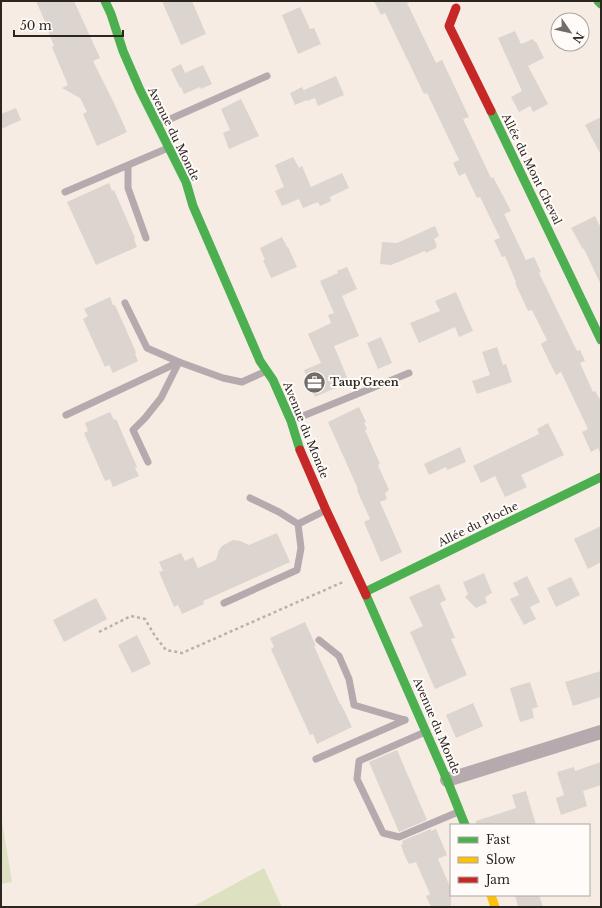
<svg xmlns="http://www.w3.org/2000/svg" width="602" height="908" viewBox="0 0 602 908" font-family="'Libre Baskerville',serif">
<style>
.green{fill:#dde1c2}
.building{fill:#dcd4ce}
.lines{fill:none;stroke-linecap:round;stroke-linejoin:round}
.path{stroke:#bab0af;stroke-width:2.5;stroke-dasharray:3 3;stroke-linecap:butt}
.lane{stroke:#b5aaad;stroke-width:7}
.street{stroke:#b5aaad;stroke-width:14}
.fast{stroke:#4caf50;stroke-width:9}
.slow{stroke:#ffc107;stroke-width:9}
.jam{stroke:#c62828;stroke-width:9}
.labels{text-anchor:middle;stroke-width:4;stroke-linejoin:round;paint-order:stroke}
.street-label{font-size:11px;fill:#2c2621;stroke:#fffbf8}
.poi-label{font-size:11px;font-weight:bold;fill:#2c2621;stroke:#fffbf8;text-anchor:start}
</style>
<rect width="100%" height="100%" fill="#f6ece4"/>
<g class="green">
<path d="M1 815 12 882 1 884Z"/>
<path d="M264 868 282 907H192Z"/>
</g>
<g class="building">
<path d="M36 1H74L100 58 93 61 113 101 127 132 97 146 83 114 87 112 80 98 62 88 68 85 52 47 54 46 46 26H47Z"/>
<path d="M162 1H192L206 34 181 45Z"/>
<path d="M374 1H412L407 3 436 63 442 60 469 117 463 119 491 178 493 177 511 211 504 214 526 260 534 257 541 272 539 273 577 351 580 350 585 361 580 363 593 392 595 391 601 401V455L598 448 591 452 582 432 588 429 561 372 556 375 547 357 541 344 547 340 532 310 528 311 515 283 516 282 505 256 502 257 494 240 500 238 480 197 477 198 465 173 459 176 453 163 459 160 427 93 424 94 385 13 381 15Z"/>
<path d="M300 7 310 29 314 28 321 44 298 54 282 15Z"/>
<path d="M515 31 521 44 533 39 535 42H536L544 58 528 66 548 104 533 112 530 106 519 112 511 97 522 91 498 38Z"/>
<path d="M181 64 185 73 203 65 212 84 201 89 200 87 184 94 181 87 180 88 171 69Z"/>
<path d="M336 76 344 95 318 106 315 98 307 101V100L295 105 290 93 302 87 306 95 304 90Z"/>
<path d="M241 99 259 136 229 149 223 133 230 130 221 109Z"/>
<path d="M16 108 21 120 1 129V114Z"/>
<path d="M601 117V155L585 125Z"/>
<path d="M293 157 299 168 302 166 311 187 342 173 349 188 330 197 331 201 320 206 318 202 303 208 299 199 282 206 275 191 284 187 275 165Z"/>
<path d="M109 183 112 191 114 190 135 238 134 239 137 247 96 265 67 202Z"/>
<path d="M595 216 601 228V285L584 249H583L571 228Z"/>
<path d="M435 226 439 236 434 239 437 246 436 247V248L426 253 425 251 391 265 380 264 382 242 397 243Z"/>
<path d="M282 237 287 247H288L297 267 271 278 263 260H265L260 248Z"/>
<path d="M347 267 357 289 342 296 359 336 334 346 349 382 315 397 304 370 321 363 308 334 331 323 328 315 334 313 320 281 338 273 337 271Z"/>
<path d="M456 292 473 331 459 337 455 327 419 343 410 323 440 311 435 301Z"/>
<path d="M110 297 113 305H115L132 343 136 353 135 354 138 361 113 373 109 365 105 367 83 319 88 316 84 309Z"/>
<path d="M381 337 392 363 378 369 367 343Z"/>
<path d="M497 347 503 365 506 364 512 382 477 394 472 381 490 375 482 352Z"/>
<path d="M359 407 366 422 364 423 367 429 365 430 380 464 378 465 389 490 385 493 387 499 380 502 402 552 381 562 364 522 370 519 357 490 358 489 328 422Z"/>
<path d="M110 412 114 420 116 419 137 467 135 468 139 476 113 487 110 479 105 481 84 433 88 431 85 423Z"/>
<path d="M548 423 564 455 521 475 527 487 505 497 495 476 481 483 473 466 539 434 537 429Z"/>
<path d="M460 447 466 462 447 470 446 467 429 475 424 464Z"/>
<path d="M601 526V562L588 569 574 539Z"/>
<path d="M277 533 290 562 203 601 204 604 182 614 178 605 174 607 159 572 163 571 159 562 181 553 185 561 193 557 198 568 216 560 219 550 222 546 229 542 233 540 240 541 249 545Z"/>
<path d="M484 573 492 593 485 597 487 603 476 608 465 597 468 594 463 582Z"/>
<path d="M527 576 540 602 530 607 536 619 524 625 510 599 519 595 513 583Z"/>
<path d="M571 577 580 595 556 607 547 588Z"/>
<path d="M439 584 446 600 440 603 455 638 451 639 467 675 435 689 410 632 423 626 409 597Z"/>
<path d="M96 598 107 619 64 642 53 620Z"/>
<path d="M305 622 316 646H314L340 704H341L352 727 317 744 313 734 310 735 271 649 274 647 270 638Z"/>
<path d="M137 635 151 664 132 673 118 645Z"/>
<path d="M601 671V697L573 706 565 682Z"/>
<path d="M530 682 538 707 532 709 534 718 520 722 510 688Z"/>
<path d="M473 703 483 726 456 738 446 715Z"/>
<path d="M397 750 427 820 399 832 369 762Z"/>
<path d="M601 762V785L583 791 587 806 561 815 556 798 564 795 557 772 574 767 575 771Z"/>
<path d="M526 791 536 825H476V821L516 808 512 795Z"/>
<path d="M431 829V831L436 829 447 855 438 859 451 889V907H431L426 896 430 894 416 862 409 864 404 854 401 845 403 844 402 841Z"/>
<path d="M515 895H539L543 907H518Z"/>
</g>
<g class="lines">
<path class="path" d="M99 632 131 616 145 619 155 636 166 650 182 653 343 582"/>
<g class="lane">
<path d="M159 124 267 76"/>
<path d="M128 166V188L146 238"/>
<path d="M65 192 168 148"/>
<path d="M125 303 147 348 179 362 161 398 145 418 133 430 148 462"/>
<path d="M66 415 179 362 223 378 242 382 264 372"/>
<path d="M293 420 409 373"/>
<path d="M250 498 279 512 298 524 324 511"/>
<path d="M224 603 297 570 301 548 298 524"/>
<path d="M319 640 339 656 349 679 354 705 405 720"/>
<path d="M425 732 359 761 357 779 383 833 399 837 458 812"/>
<path d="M316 759 405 720"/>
</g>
<path class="street" d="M447 780 601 732"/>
<g class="fast">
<path d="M105 1 111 14 123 51 140 90 186 182 193 206 260 361 273 380 291 421 300 450"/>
<path d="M598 1 601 4"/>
<path d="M491 111 601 340"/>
<path d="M365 592 601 477"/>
<path d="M366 595 447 780 465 825"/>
</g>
<path class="slow" d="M491 895 495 907"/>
<g class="jam">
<path d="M456 8 449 26 491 111"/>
<path d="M300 450 326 510 366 595"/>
</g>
</g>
<defs>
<symbol id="office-disc" viewBox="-11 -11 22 22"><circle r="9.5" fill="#736b65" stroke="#fffbf8"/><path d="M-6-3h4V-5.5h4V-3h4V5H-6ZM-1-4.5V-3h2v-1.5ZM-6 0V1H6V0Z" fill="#fff"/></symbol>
</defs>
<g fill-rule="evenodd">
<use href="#office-disc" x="302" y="370" width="25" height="25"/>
</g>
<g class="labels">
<g class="street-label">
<text transform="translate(174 134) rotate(64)" y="4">Avenue du Monde</text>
<text transform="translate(532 169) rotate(64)" y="4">Allée du Mont Cheval</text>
<text transform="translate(306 430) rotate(68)" y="4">Avenue du Monde</text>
<text transform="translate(478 524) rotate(-26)" y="4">Allée du Ploche</text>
<text transform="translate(437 726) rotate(67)" y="4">Avenue du Monde</text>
</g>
<g class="poi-label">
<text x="330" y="386">Taup’Green</text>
</g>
</g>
<rect width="602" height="908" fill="none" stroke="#2c2621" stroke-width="4"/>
<rect x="450" y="824" width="140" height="72" fill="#fffbf8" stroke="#aba6a2"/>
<rect x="458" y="837" width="20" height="6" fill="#4caf50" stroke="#aba6a2"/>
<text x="486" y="844" font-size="12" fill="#2c2621">Fast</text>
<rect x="458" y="857" width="20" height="6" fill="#ffc107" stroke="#aba6a2"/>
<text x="486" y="864" font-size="12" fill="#2c2621">Slow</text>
<rect x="458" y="877" width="20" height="6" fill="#c62828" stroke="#aba6a2"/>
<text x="486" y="884" font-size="12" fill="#2c2621">Jam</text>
<g transform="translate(570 32) rotate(124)"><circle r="19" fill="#fffbf8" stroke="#aba6a2"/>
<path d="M0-3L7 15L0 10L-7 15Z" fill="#736b65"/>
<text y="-6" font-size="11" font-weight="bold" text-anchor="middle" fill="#2c2621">N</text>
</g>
<path d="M14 30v6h109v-6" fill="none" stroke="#2c2621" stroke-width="2"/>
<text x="20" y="30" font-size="12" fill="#2c2621" stroke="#fffbf8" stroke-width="3" paint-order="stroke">50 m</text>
</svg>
